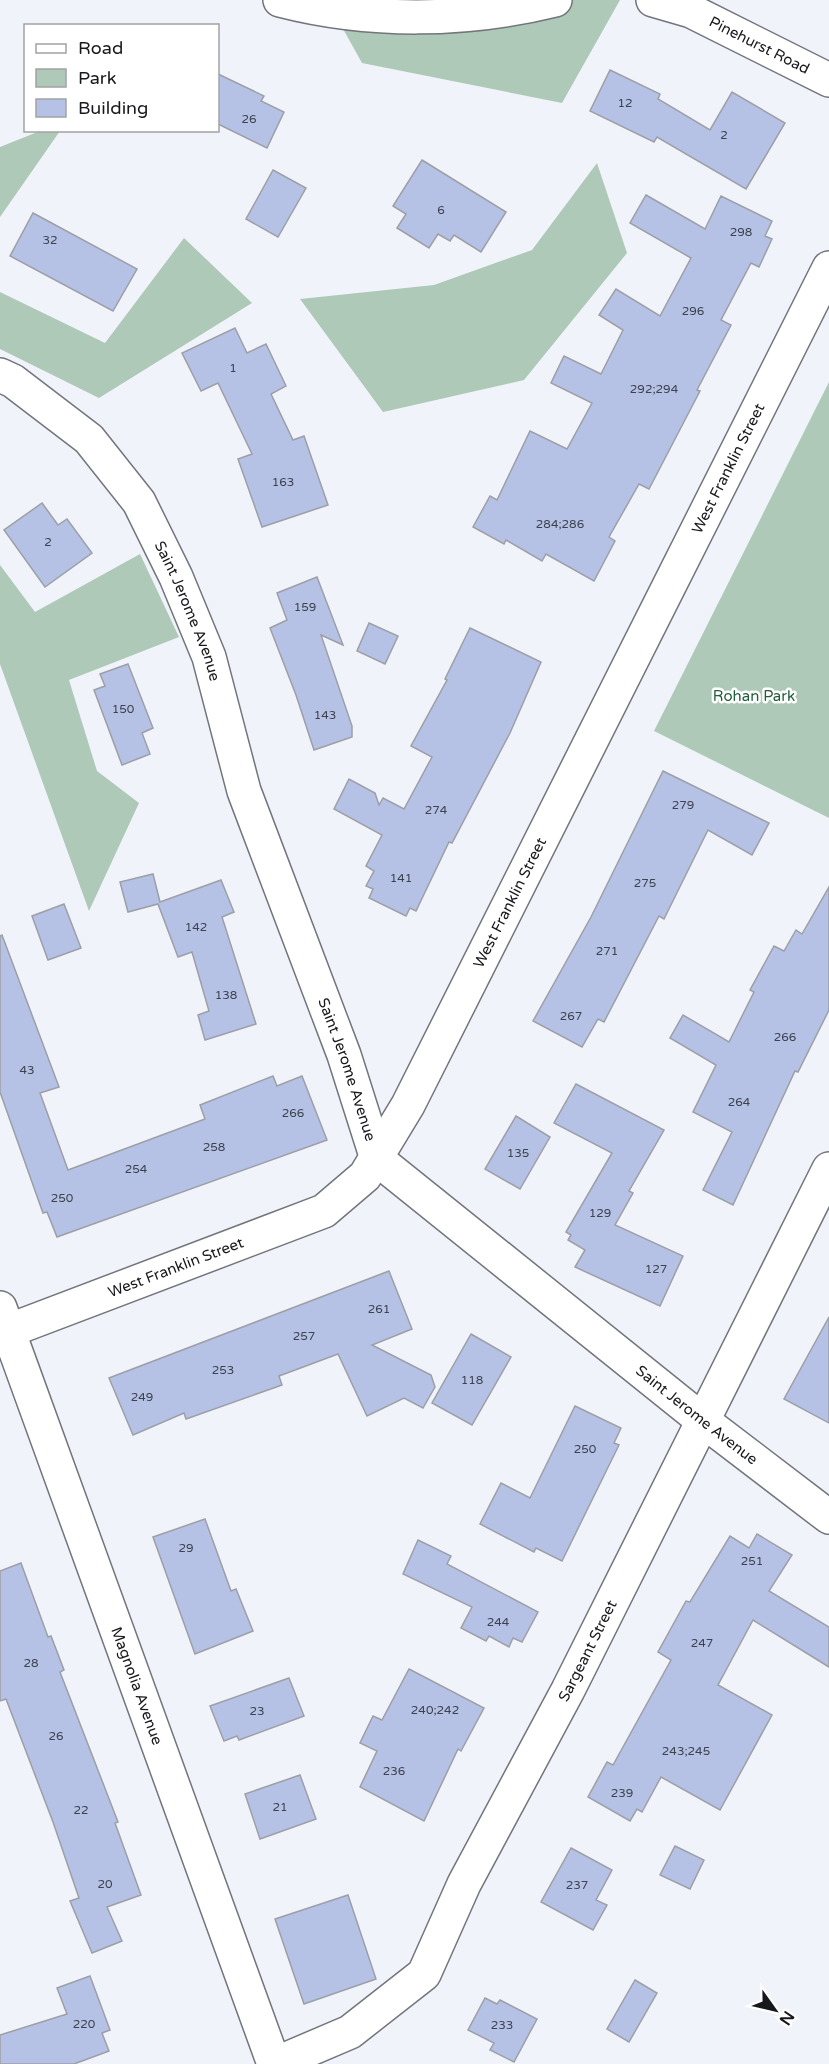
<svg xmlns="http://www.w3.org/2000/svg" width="829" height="2064" viewBox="0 0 829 2064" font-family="'Varela Round',sans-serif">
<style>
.green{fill:#aec9b7}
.building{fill:#b5c2e6;stroke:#9d9fa6;stroke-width:1.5}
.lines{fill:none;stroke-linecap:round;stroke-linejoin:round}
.minor-casing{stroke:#72757b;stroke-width:36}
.tertiary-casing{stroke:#72757b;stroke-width:36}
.minor{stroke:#fff;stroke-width:33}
.tertiary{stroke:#fff;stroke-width:33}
.labels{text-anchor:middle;stroke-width:5;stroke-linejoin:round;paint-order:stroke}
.number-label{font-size:12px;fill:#3e424e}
.street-label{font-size:15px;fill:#17181b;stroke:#fff}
.park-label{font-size:15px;fill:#225d3c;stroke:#fff}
</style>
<rect width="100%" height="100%" fill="#f1f3fb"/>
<g class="green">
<path d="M327 0H620L562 103 362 63Z"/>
<path d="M40 131H60L0 217V147Z"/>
<path d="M597 163 627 253 524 380 383 412 300 299 434 285 532 250Z"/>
<path d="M184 238 252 303 99 398 0 349V292L105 343Z"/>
<path d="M829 382V818L654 731Z"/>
<path d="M140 554 179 637 69 680 97 771 139 803 89 911 0 664V565L35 612Z"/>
</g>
<g class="building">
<path d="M610 70 660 94 658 99 710 130 732 92 785 123 746 189 657 137 654 142 590 111Z"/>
<path d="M218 74 264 96 261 101 284 112 267 148 218 124Z"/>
<path d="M422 160 506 212 481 252 454 235 450 241 438 234 429 248 397 228 406 214 393 206Z"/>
<path d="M273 170 306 188 278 237 246 219Z"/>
<path d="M646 195 705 229 721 196 772 221 765 236 772 239 759 267 751 263 721 320 731 325 697 390 700 391 649 489 639 484 609 537 615 541 594 581 546 554 542 561 506 540 504 544 473 527 490 496 497 500 530 431 567 449 592 403 551 383 564 356 601 374 623 330 599 315 616 289 660 316 691 258 630 223Z"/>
<path d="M33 213 137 269 113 311 10 256Z"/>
<path d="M235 328 247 353 266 344 286 386 271 394 293 440 304 436 328 505 262 527 238 459 252 454 218 383 201 391 182 353Z"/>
<path d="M42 503 58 525 67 519 92 553 45 587 4 530Z"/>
<path d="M317 577 343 645 321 635 352 726V737L314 750 296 695 270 628 287 620 277 593Z"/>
<path d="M369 623 398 636 385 664 357 651Z"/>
<path d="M470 628 541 662 510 733 452 843 449 842 416 911 410 908 406 916 369 898 373 889 366 886 374 871 366 866 382 835 334 809 349 779 375 793 379 805 383 798 404 809 432 757 411 746 447 680 445 679Z"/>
<path d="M128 664 153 728 142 733 150 754 122 765 94 690 105 686 100 674Z"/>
<path d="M663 771 769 823 752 855 708 830 664 919 659 916 604 1022 598 1019 582 1047 533 1021 591 917Z"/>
<path d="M153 874 160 902 221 880 234 912 222 917 256 1024 205 1040 198 1015 209 1011 192 952 178 957 158 904 128 912 120 882Z"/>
<path d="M829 887V1010L798 1072 795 1071 733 1205 703 1190 732 1132 693 1112 716 1065 670 1038 683 1015 729 1042 754 992 750 990 774 946 784 951 796 930 802 934Z"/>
<path d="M64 904 81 948 48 960 32 916Z"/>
<path d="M2 935 59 1087 40 1093 68 1170 205 1119 200 1105 273 1076 277 1086 302 1076 327 1140 57 1237 47 1212 43 1213 0 1092V936Z"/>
<path d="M576 1084 664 1130 629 1191 633 1193 615 1225 683 1256 660 1306 575 1267 585 1250 568 1240 571 1235 566 1232 612 1153 554 1123Z"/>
<path d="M516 1116 550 1137 520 1189 485 1169Z"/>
<path d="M389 1271 412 1329 372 1345 431 1375 435 1387 423 1408 404 1398 367 1416 338 1354 279 1376 282 1385 186 1419 184 1413 133 1435 109 1378Z"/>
<path d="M829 1317V1423L784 1399Z"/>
<path d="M471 1334 511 1357 472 1425 432 1403Z"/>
<path d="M575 1406 621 1428 614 1443 619 1445 562 1561 536 1548 534 1552 480 1524 501 1483 530 1498Z"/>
<path d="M205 1519 231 1591 236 1589 253 1631 195 1654 153 1537Z"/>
<path d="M757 1534 792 1555 769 1591 829 1627V1667L753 1620 718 1685 772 1715 720 1810 661 1777 642 1812 637 1809 630 1821 588 1797 607 1762 613 1765 671 1660 658 1652 686 1601 690 1602 730 1536 749 1548Z"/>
<path d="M418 1540 451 1556 447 1564 538 1612 522 1642 513 1638 509 1647 489 1636 486 1641 461 1628 472 1607 403 1574Z"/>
<path d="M21 1563 48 1637 51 1636 64 1670 60 1672 118 1822 115 1823 141 1895 107 1907 122 1941 92 1953 70 1901 79 1898 53 1822 6 1699 0 1701V1571Z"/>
<path d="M409 1669 484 1708 461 1751 458 1749 424 1821 360 1787 377 1751 360 1743 373 1716 382 1720Z"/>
<path d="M289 1678 304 1716 239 1740 237 1736 224 1741 210 1706Z"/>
<path d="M300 1775 316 1819 260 1839 245 1794Z"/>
<path d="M675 1846 704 1860 690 1889 660 1875Z"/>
<path d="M571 1848 612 1870 596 1900 607 1905 593 1930 541 1902Z"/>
<path d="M348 1895 376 1979 304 2004 275 1919Z"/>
<path d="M90 1976 110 2030 102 2033 109 2051 74 2064H0V2035L67 2014 57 1988Z"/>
<path d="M635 1980 657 1993 629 2042 607 2029Z"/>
<path d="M485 1998 497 2004 500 2000 537 2019 514 2062 490 2050 494 2043 468 2030Z"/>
</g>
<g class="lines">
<defs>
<g id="minor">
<path d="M280 0C369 23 466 22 555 0"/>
<path id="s1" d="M653 0 691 11 829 80"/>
<path id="s2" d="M0 375 13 381 89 439 139 502 176 577 209 657 244 791 344 1055 377 1159 702 1420 829 1517"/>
<path id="s3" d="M0 1308 274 2064"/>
</g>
<g id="tertiary">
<path id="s4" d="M0 1334 324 1211 365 1176 408 1105 829 268"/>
<path id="s5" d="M275 2064 350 2032 424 1974 464 1884 568 1690 829 1169"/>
</g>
</defs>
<use href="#minor" class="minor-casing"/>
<use href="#tertiary" class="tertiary-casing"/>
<use href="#minor" class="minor"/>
<use href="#tertiary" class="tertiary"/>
</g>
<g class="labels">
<g class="number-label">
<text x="625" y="107">12</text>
<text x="249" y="123">26</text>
<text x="724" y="139">2</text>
<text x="441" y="214">6</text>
<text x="741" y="236">298</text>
<text x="50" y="244">32</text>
<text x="693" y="315">296</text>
<text x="233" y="372">1</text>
<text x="654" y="393">292;294</text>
<text x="283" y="486">163</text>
<text x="560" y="528">284;286</text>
<text x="48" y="546">2</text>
<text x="305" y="611">159</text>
<text x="123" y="713">150</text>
<text x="325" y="719">143</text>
<text x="683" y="809">279</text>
<text x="436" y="814">274</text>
<text x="401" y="882">141</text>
<text x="645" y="887">275</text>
<text x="196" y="931">142</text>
<text x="607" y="955">271</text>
<text x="226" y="999">138</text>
<text x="571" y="1020">267</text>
<text x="785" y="1041">266</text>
<text x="27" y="1074">43</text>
<text x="739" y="1106">264</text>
<text x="293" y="1117">266</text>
<text x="214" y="1151">258</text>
<text x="518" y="1157">135</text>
<text x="136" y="1173">254</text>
<text x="62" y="1202">250</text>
<text x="600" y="1217">129</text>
<text x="656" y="1273">127</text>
<text x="379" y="1313">261</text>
<text x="304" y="1340">257</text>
<text x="223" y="1374">253</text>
<text x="472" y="1384">118</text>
<text x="142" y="1401">249</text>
<text x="585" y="1453">250</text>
<text x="186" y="1552">29</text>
<text x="752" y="1565">251</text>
<text x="498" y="1626">244</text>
<text x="702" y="1647">247</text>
<text x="31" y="1667">28</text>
<text x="435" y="1714">240;242</text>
<text x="257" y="1715">23</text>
<text x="56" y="1740">26</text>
<text x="686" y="1755">243;245</text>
<text x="394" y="1775">236</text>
<text x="622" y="1797">239</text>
<text x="280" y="1811">21</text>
<text x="81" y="1814">22</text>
<text x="105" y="1888">20</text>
<text x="577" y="1889">237</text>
<text x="84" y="2028">220</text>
<text x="502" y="2029">233</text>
</g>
<g class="street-label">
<text dy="5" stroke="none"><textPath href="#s1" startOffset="116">Pinehurst Road</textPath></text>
<text dy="5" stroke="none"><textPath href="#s4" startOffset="1196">West Franklin Street</textPath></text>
<text dy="5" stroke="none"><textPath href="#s2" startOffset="310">Saint Jerome Avenue</textPath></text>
<text dy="5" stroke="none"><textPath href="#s4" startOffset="710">West Franklin Street</textPath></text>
<text dy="5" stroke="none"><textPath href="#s2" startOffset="796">Saint Jerome Avenue</textPath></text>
<text dy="5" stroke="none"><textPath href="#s4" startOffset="188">West Franklin Street</textPath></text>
<text dy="5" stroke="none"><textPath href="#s2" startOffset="1300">Saint Jerome Avenue</textPath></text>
<text dy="5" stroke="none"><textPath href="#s5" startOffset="538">Sargeant Street</textPath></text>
<text dy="5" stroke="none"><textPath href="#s3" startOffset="402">Magnolia Avenue</textPath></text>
</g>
<g class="park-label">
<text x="754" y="701">Rohan Park</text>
</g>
</g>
<rect x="24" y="24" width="195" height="108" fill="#ffffff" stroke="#a2a3a4" stroke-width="1.5"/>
<rect x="36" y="44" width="30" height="9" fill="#ffffff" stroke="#a2a3a4" stroke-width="1.5"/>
<text x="78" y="54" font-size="18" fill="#17181b">Road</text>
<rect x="36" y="69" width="30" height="18" fill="#aec9b7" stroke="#a2a3a4" stroke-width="1.5"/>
<text x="78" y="84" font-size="18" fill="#17181b">Park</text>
<rect x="36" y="99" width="30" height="18" fill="#b5c2e6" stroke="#a2a3a4" stroke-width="1.5"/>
<text x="78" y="114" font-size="18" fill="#17181b">Building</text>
<g transform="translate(775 2010) rotate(124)" stroke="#ffffff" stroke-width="4.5" paint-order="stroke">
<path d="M0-4.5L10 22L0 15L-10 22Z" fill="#17181b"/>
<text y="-9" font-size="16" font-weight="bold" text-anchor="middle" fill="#17181b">N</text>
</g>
</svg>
